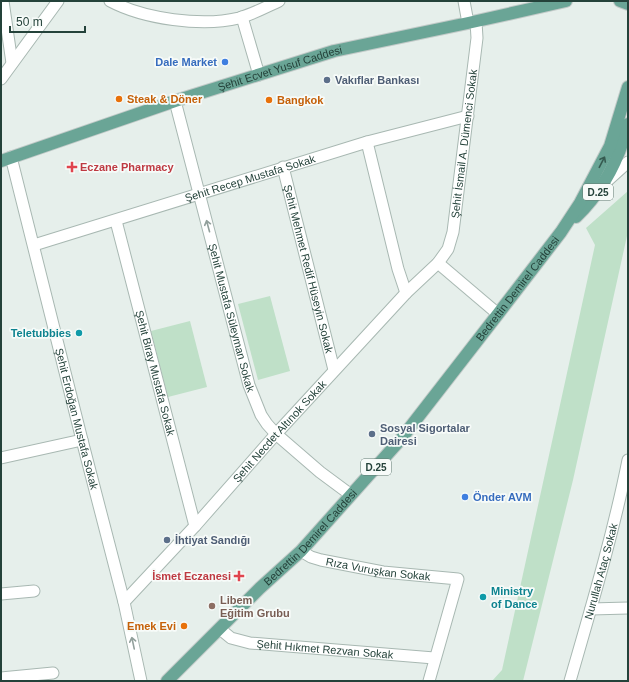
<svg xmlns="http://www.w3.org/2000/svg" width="629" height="682" viewBox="0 0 629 682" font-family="Helvetica,sans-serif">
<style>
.green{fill:#bfe0c8}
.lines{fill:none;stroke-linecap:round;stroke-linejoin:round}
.street-casing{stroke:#a8b8b2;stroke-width:13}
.primary-casing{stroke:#c2cac8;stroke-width:14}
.street{stroke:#fff;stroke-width:11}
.primary{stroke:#6aa596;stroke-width:12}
.oneway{stroke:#365b51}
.oneway2{stroke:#92a09c}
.shop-dot{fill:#3f7fe0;stroke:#f7fbf9;stroke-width:1.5}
.service-dot{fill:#5c6f8a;stroke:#f7fbf9;stroke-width:1.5}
.food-dot{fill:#e8710a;stroke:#f7fbf9;stroke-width:1.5}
.health-dot{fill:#e0444e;stroke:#f7fbf9;stroke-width:1.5}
.culture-dot{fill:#0f9aa8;stroke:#f7fbf9;stroke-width:1.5}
.education-dot{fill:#8d6e63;stroke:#f7fbf9;stroke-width:1.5}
.labels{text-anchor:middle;stroke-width:3.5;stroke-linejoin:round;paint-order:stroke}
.shield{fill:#f7fbf9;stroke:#637a73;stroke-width:1}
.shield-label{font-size:10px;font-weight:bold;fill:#24423a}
.shop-label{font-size:11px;font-weight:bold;fill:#366cbe;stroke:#f7fbf9;text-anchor:end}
.street-label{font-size:11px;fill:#24423a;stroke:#f7fbf9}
.service-label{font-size:11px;font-weight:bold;fill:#4e5e75;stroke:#f7fbf9;text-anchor:start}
.food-label{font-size:11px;font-weight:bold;fill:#c56008;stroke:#f7fbf9;text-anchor:start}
.health-label{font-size:11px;font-weight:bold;fill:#be3a42;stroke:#f7fbf9;text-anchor:start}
.culture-label{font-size:11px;font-weight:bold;fill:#0d838f;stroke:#f7fbf9;text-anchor:end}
.education-label{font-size:11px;font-weight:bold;fill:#785e54;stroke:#f7fbf9;text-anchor:start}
</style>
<rect width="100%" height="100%" fill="#e6efeb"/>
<g class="green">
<path d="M628 191 627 236 573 480 523 681H492L502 670 595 245 586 228Z"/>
<path d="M270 296 290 371 258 380 238 304Z"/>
<path d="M190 321 207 387 168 397 151 331Z"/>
</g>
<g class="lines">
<defs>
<g id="street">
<path d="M3 1 12 63"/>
<path d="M110 1C144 19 202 27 239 18 253 14 266 7 279 1"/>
<path d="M464 1 468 23"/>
<path d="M242 17 259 75"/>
<path d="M1 79 58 1"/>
<path id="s1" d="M175 101 249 385 261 415 267 424 276 434 320 472 351 495"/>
<path d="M367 142 398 269 406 293"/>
<path id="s2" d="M11 157 82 440 124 602 141 681"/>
<path id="s3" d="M283 167 334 370"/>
<path d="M606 182 628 162"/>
<path id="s4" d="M116 221 195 526"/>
<path id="s5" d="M34 245 367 142 468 116"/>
<path d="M438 263 498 314"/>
<path d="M1 458 82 440"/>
<path id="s6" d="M301 551 311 557 321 560 383 572 458 579 429 681"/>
<path d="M1 594 34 591"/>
<path id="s7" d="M124 602 195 526 276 434 406 293 438 263 448 249 453 232 477 38 476 22"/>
<path d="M591 609 628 608"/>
<path id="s8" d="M220 629 231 638 250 643 434 658"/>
<path d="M1 678 53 673"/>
<path id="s9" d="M570 681C591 608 613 535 628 460"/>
</g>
<g id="primary">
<path d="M620 1 628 4"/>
<path id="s10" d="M1 161 175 101 334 51 468 23 566 1"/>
<path d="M576 217C603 191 619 160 628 124"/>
<path id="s11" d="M167 681 260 588 301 551 401 439 498 314 561 232 580 203 610 146 628 87"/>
</g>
</defs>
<use href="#street" class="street-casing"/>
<use href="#primary" class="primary-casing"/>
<use href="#street" class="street"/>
<use href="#primary" class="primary"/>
</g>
<defs><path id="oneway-shaft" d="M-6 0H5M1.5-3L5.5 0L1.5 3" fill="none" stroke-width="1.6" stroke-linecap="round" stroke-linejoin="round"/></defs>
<use class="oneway" href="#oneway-shaft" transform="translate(602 162) rotate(-63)"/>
<g class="oneway2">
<use href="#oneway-shaft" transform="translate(208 226) rotate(-105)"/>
<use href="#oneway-shaft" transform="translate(133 643) rotate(-102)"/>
</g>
<g class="shop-dot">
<circle cx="225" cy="62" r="4"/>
<circle cx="465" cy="497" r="4"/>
</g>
<g class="service-dot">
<circle cx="327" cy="80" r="4"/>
<circle cx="372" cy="434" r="4"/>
<circle cx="167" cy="540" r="4"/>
</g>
<g class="food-dot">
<circle cx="119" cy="99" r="4"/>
<circle cx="269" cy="100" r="4"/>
<circle cx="184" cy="626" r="4"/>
</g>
<g class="health-dot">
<path d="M70 161h4v4h4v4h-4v4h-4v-4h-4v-4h4z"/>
<path d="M237 570h4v4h4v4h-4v4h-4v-4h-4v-4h4z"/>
</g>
<g class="culture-dot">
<circle cx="79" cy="333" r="4"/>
<circle cx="483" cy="597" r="4"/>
</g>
<circle class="education-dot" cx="212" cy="606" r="4"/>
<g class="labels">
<g class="shield">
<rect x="583" y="184" width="30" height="16" rx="3"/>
<rect x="361" y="459" width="30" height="16" rx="3"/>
</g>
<g class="shield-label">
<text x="598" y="196">D.25</text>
<text x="376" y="471">D.25</text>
</g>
<g class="shop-label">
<text x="217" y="66">Dale Market</text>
<text x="473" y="501" text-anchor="start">Önder AVM</text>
</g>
<g class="street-label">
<text dy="4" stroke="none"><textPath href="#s10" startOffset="294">Şehit Ecvet Yusuf Caddesi</textPath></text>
<text dy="4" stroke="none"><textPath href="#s7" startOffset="586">Şehit İsmail A. Dümenci Sokak</textPath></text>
<text dy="4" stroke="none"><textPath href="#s5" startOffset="226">Şehit Recep Mustafa Sokak</textPath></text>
<text dy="4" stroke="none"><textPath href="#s3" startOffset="105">Şehit Mehmet Redif Hüseyin Sokak</textPath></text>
<text dy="4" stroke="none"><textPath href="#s11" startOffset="527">Bedrettin Demirel Caddesi</textPath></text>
<text dy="4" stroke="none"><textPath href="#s1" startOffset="224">Şehit Mustafa Süleyman Sokak</textPath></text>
<text dy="4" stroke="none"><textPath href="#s4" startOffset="157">Şehit Biray Mustafa Sokak</textPath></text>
<text dy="4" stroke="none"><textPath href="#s2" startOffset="270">Şehit Erdoğan Mustafa Sokak</textPath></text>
<text dy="4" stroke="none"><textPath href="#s7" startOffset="231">Şehit Necdet Altınok Sokak</textPath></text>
<text dy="4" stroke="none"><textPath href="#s11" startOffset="203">Bedrettin Demirel Caddesi</textPath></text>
<text dy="4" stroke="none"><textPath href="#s6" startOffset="80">Rıza Vuruşkan Sokak</textPath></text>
<text dy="4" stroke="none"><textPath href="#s9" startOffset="114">Nurullah Ataç Sokak</textPath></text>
<text dy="4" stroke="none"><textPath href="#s8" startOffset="109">Şehit Hıkmet Rezvan Sokak</textPath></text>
</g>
<g class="service-label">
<text x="335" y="84">Vakıflar Bankası</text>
<text x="380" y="432">Sosyal Sigortalar<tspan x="380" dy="13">Dairesi</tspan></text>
<text x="175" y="544">İhtiyat Sandığı</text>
</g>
<g class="food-label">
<text x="127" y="103">Steak &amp; Döner</text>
<text x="277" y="104">Bangkok</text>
<text x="176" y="630" text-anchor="end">Emek Evi</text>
</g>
<g class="health-label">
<text x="80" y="171">Eczane Pharmacy</text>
<text x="231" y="580" text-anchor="end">İsmet Eczanesi</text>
</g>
<g class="culture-label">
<text x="71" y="337">Teletubbies</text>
<text x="491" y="595" text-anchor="start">Ministry<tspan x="491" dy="13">of Dance</tspan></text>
</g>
<g class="education-label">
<text x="220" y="604">Libem<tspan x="220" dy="13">Eğitim Grubu</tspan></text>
</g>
</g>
<rect width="629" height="682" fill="none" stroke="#24423a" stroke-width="4"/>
<path d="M10 26v6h75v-6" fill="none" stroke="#24423a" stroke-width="2"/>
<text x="16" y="26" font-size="12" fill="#24423a" stroke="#f7fbf9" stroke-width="3" paint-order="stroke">50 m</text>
</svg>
